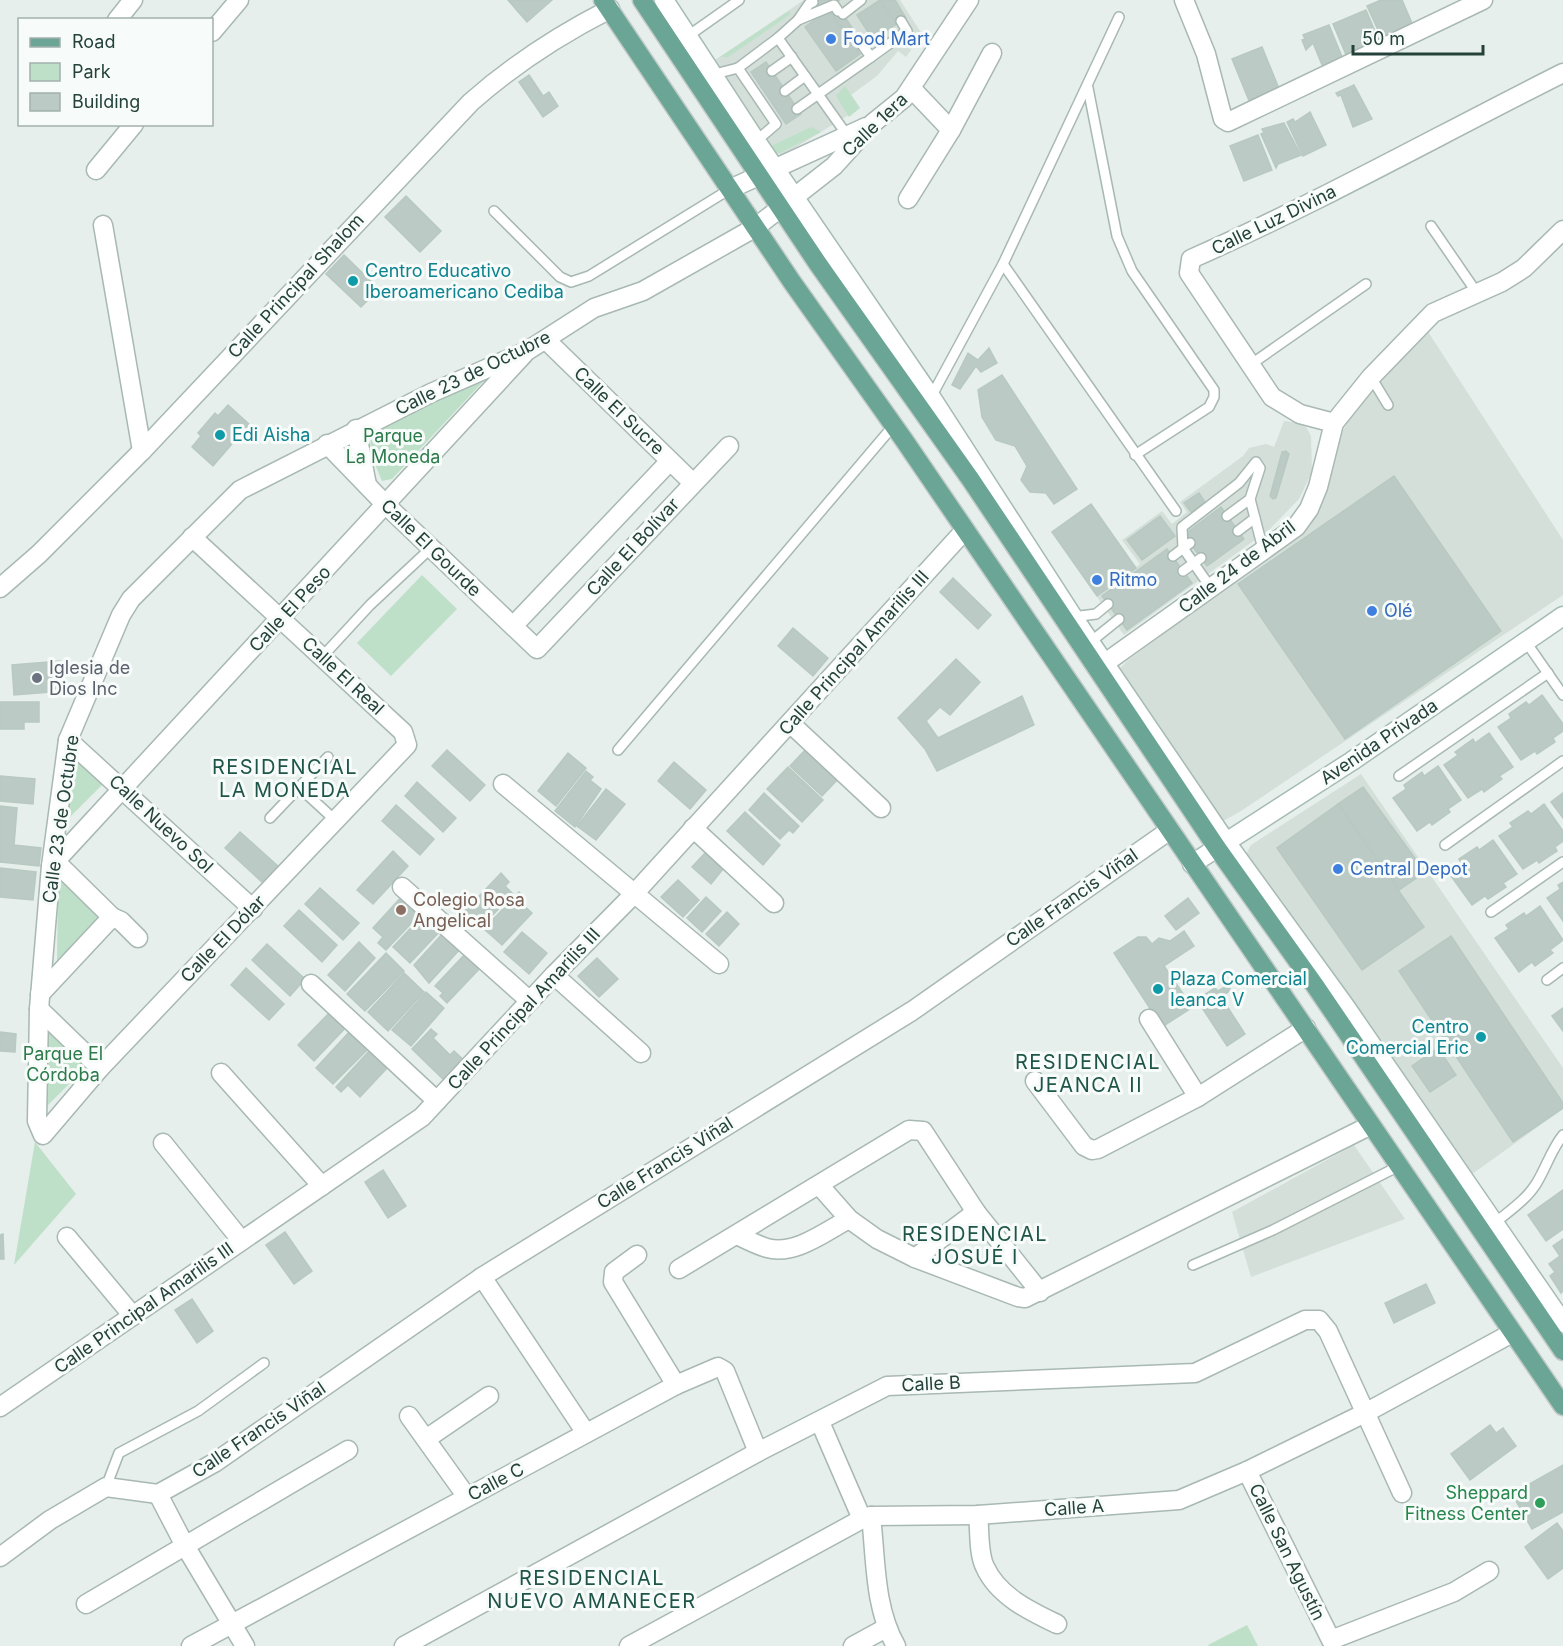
<svg xmlns="http://www.w3.org/2000/svg" width="1563" height="1646" viewBox="0 0 1563 1646" font-family="Inter,sans-serif">
<style>
.built{fill:#d4dfda}
.green{fill:#bfe0c8}
.building{fill:#bbcac4;stroke:#b8c9c2;stroke-width:1.5}
.lines{fill:none;stroke-linecap:round;stroke-linejoin:round}
.lane-casing{stroke:#a8b8b2;stroke-width:12}
.street-casing{stroke:#a8b8b2;stroke-width:21}
.secondary-casing{stroke:#a4bbb3;stroke-width:21}
.primary-casing{stroke:#c2cac8;stroke-width:21}
.lane{stroke:#fff;stroke-width:9}
.street{stroke:#fff;stroke-width:18}
.secondary{stroke:#fff;stroke-width:18}
.primary{stroke:#6aa596;stroke-width:18}
.shop-dot{fill:#3f7fe0;stroke:#f7fbf9;stroke-width:2}
.culture-dot{fill:#0f9aa8;stroke:#f7fbf9;stroke-width:2}
.worship-dot{fill:#6b7280;stroke:#f7fbf9;stroke-width:2}
.education-dot{fill:#8d6e63;stroke:#f7fbf9;stroke-width:2}
.leisure-dot{fill:#2e9e5b;stroke:#f7fbf9;stroke-width:2}
.labels{text-anchor:middle;stroke-width:6;stroke-linejoin:round;paint-order:stroke}
.shop-label{font-size:18px;fill:#366cbe;stroke:#f7fbf9;text-anchor:start}
.street-label{font-size:18px;fill:#24423a;stroke:#f7fbf9}
.culture-label{font-size:18px;fill:#0d838f;stroke:#f7fbf9;text-anchor:start}
.park-label{font-size:18px;fill:#2d7a4b;stroke:#f7fbf9}
.worship-label{font-size:18px;fill:#5b616d;stroke:#f7fbf9;text-anchor:start}
.education-label{font-size:18px;fill:#785e54;stroke:#f7fbf9;text-anchor:start}
.leisure-label{font-size:18px;fill:#27864d;stroke:#f7fbf9;text-anchor:end}
.neighbourhood-label{font-size:20px;letter-spacing:1.5px;fill:#1f5548;stroke:#f7fbf9}
</style>
<rect width="100%" height="100%" fill="#e6efeb"/>
<g class="built">
<path d="M804 0H900L922 34 906 57 898 51 877 76 851 95 860 108 785 154 772 155 712 62Z"/>
<path d="M1425 327 1563 540V595L1241 811 1225 820 1213 821 1114 675 1127 661 1297 536 1341 434 1359 401Z"/>
<path d="M1284 421 1299 423 1306 427 1311 436 1312 472 1299 499 1270 529 1124 635 1097 597 1140 564 1122 540 1162 511 1172 524 1187 512 1180 502 1243 456 1249 448 1266 444 1274 447Z"/>
<path d="M1361 774 1563 1068V1109L1451 1189 1245 856 1251 845Z"/>
<path d="M1354 1145 1405 1219 1251 1277 1232 1212Z"/>
</g>
<g class="green">
<path d="M789 11 791 14 728 57H720Z"/>
<path d="M845 86 860 108 849 117 836 96Z"/>
<path d="M811 127 821 132 780 153H773L769 147Z"/>
<path d="M493 371 392 479 382 481 370 452 371 434Z"/>
<path d="M422 575 457 609 391 676 357 643Z"/>
<path d="M73 752 104 783 63 824Z"/>
<path d="M58 878 99 918 57 966Z"/>
<path d="M48 1023 89 1064 41 1112Z"/>
<path d="M35 1142 76 1194 14 1265Z"/>
<path d="M1247 1625 1258 1646H1209L1208 1645Z"/>
</g>
<g class="building">
<path d="M508 0H552L527 22Z"/>
<path d="M813 0H840L816 9Z"/>
<path d="M879 0H895L906 18 895 25Z"/>
<path d="M880 0 896 24 873 40 857 15Z"/>
<path d="M1381 0H1402L1415 30 1384 43 1367 6Z"/>
<path d="M829 10 860 54 836 71 805 27Z"/>
<path d="M840 10 864 45 858 50 832 15Z"/>
<path d="M1366 10 1380 43 1347 57 1333 24Z"/>
<path d="M1329 25 1345 64 1325 72 1313 43 1306 50 1302 40 1305 39 1303 35Z"/>
<path d="M1262 47 1280 91 1250 103 1232 59Z"/>
<path d="M766 62 801 114 786 124 751 72Z"/>
<path d="M529 75 543 96 549 92 558 106 543 117 519 82Z"/>
<path d="M1354 85 1372 119 1353 127 1341 95 1338 96 1336 93Z"/>
<path d="M1310 112 1326 145 1303 156 1287 122 1293 119 1295 122Z"/>
<path d="M1284 123 1301 155 1278 164 1276 168 1261 134 1264 133 1262 129Z"/>
<path d="M1258 135 1272 170 1244 181 1230 146Z"/>
<path d="M406 196 441 231 420 252 385 217Z"/>
<path d="M344 255 379 289 361 307 326 274Z"/>
<path d="M989 348 997 363 981 372 976 366 960 389 952 385 968 353 978 360Z"/>
<path d="M1002 375 1077 489 1054 504 1046 493 1030 492 1021 480 1027 466 1015 446 996 440 982 417 978 390Z"/>
<path d="M228 405 249 424 213 466 192 447 201 436 198 433 215 413 218 416Z"/>
<path d="M1286 451 1289 454 1276 498 1273 499 1270 496 1282 452Z"/>
<path d="M1394 476 1501 631 1345 739 1238 584Z"/>
<path d="M1199 493 1205 502 1191 512 1184 503Z"/>
<path d="M1091 504 1136 568 1097 596 1052 532Z"/>
<path d="M1221 507 1244 539 1207 566 1184 535Z"/>
<path d="M1160 516 1175 536 1142 560 1127 540Z"/>
<path d="M1167 549 1192 583 1127 630 1102 596Z"/>
<path d="M953 578 991 615 978 629 940 592Z"/>
<path d="M793 628 828 658 813 676 778 646Z"/>
<path d="M956 659 980 682 950 715 940 707 926 721 938 738 1022 696 1034 725 937 771 925 749 898 718Z"/>
<path d="M60 661 63 691 14 695 12 665Z"/>
<path d="M1542 695 1563 724V731L1553 738 1555 742 1537 754 1535 751 1521 760 1498 727 1511 718 1509 714 1526 702 1529 705Z"/>
<path d="M0 702H39V722H24V729H0Z"/>
<path d="M1489 733 1513 767 1499 776 1502 779 1484 792 1482 789 1468 798 1444 765 1458 755 1455 752 1473 739 1475 743Z"/>
<path d="M807 748 839 778 822 796 790 766Z"/>
<path d="M447 750 485 785 470 801 432 766Z"/>
<path d="M568 753 586 768 556 806 538 791Z"/>
<path d="M674 762 706 790 690 809 658 781Z"/>
<path d="M1438 766 1461 800 1448 809 1450 812 1432 825 1430 822 1417 831 1393 798 1406 789 1404 785 1422 772 1424 776Z"/>
<path d="M788 767 823 800 802 822 767 789Z"/>
<path d="M586 771 593 777 590 780 601 789 575 827 555 811Z"/>
<path d="M0 776 35 779 33 804 0 801Z"/>
<path d="M417 782 456 818 443 832 405 796Z"/>
<path d="M1363 787 1425 872 1399 890 1338 804Z"/>
<path d="M606 789 625 804 596 840 577 826Z"/>
<path d="M764 793 799 826 793 833 789 830 780 839 749 810Z"/>
<path d="M1563 793V818L1551 802Z"/>
<path d="M1338 804 1424 927 1362 970 1277 848Z"/>
<path d="M1544 804 1563 831V841L1555 847 1557 851 1539 863 1537 860 1523 869 1499 836 1513 827 1510 823 1528 811 1531 814Z"/>
<path d="M396 805 434 839 420 855 382 821Z"/>
<path d="M0 806 17 808 14 845 41 848 39 866 0 862Z"/>
<path d="M745 812 780 845 763 865 727 831Z"/>
<path d="M240 832 279 867 263 883 225 848Z"/>
<path d="M1493 840 1517 874 1503 883 1506 887 1488 899 1485 896 1472 905 1448 872 1461 863 1459 859 1477 847 1479 850Z"/>
<path d="M393 851 408 866 373 904 357 890Z"/>
<path d="M705 853 723 869 711 884 692 867Z"/>
<path d="M0 868 36 872 33 900 0 897Z"/>
<path d="M501 873 509 882 505 886 513 894 481 927 465 911Z"/>
<path d="M678 880 699 900 683 917 661 897Z"/>
<path d="M1563 882V921L1547 898 1560 889 1558 885Z"/>
<path d="M320 888 359 923 343 940 305 904Z"/>
<path d="M519 892 525 898 521 903 532 913 502 945 484 929Z"/>
<path d="M403 895 422 912 386 950 378 943 383 937 373 928Z"/>
<path d="M706 897 721 911 702 932 687 918Z"/>
<path d="M1188 898 1199 913 1176 930 1165 916Z"/>
<path d="M1540 906 1563 940 1550 950 1553 953 1535 966 1532 962 1519 972 1495 938 1509 929 1506 925 1524 913 1526 916Z"/>
<path d="M299 910 337 945 322 962 284 926Z"/>
<path d="M727 912 739 924 719 946 706 934Z"/>
<path d="M424 914 441 930 410 963 393 947Z"/>
<path d="M1184 931 1194 946 1164 966 1190 1004 1215 988 1218 991 1228 985 1231 990 1221 997 1245 1034 1227 1046 1199 1003 1162 1027 1114 953 1138 937H1146L1152 944 1159 938 1170 941Z"/>
<path d="M444 932 461 948 429 983 414 965Z"/>
<path d="M522 932 547 953 529 974 504 952Z"/>
<path d="M1451 936 1563 1103V1108L1513 1142 1399 971Z"/>
<path d="M359 942 375 958 345 991 328 975Z"/>
<path d="M267 944 305 979 290 996 252 960Z"/>
<path d="M386 953 404 971 365 1011 347 994Z"/>
<path d="M466 953 481 967 447 1003 440 996 443 993 435 986Z"/>
<path d="M597 958 618 979 599 997 578 976Z"/>
<path d="M246 968 284 1004 269 1020 231 985Z"/>
<path d="M404 973 424 992 388 1031 368 1012Z"/>
<path d="M426 992 444 1008 411 1046 392 1030Z"/>
<path d="M334 1008 350 1023 314 1061 298 1045Z"/>
<path d="M1563 1008V1031L1552 1016Z"/>
<path d="M431 1029 437 1034 433 1038 450 1055 454 1051 467 1063 448 1084 412 1049Z"/>
<path d="M351 1030 369 1048 333 1084 316 1068Z"/>
<path d="M0 1032 16 1034 15 1052 0 1051Z"/>
<path d="M1438 1048 1456 1075 1430 1092 1412 1066Z"/>
<path d="M370 1050 388 1067 360 1097 348 1085 341 1092 336 1087Z"/>
<path d="M383 1170 406 1206 388 1218 365 1182Z"/>
<path d="M1563 1190V1229L1546 1241 1528 1215Z"/>
<path d="M285 1232 312 1271 294 1284 266 1245Z"/>
<path d="M3 1234 4 1259H0V1235Z"/>
<path d="M1563 1239V1291L1561 1293 1550 1276 1555 1272 1549 1264 1560 1256 1553 1246Z"/>
<path d="M1426 1284 1435 1303 1394 1323 1385 1303Z"/>
<path d="M192 1299 213 1331 197 1343 175 1310Z"/>
<path d="M1490 1425 1496 1433 1503 1428 1516 1446 1470 1480 1451 1454Z"/>
<path d="M1563 1465V1512L1532 1529 1512 1494Z"/>
<path d="M1557 1523 1563 1531V1568L1548 1579 1525 1547Z"/>
</g>
<g class="lines">
<defs>
<g id="lane">
<path d="M843 14 861 0"/>
<path d="M798 20 809 4 813 2"/>
<path d="M688 36 739 0"/>
<path d="M778 38 847 135"/>
<path d="M871 57 907 31 901 21"/>
<path d="M738 68 778 38 798 20 834 5 838 11"/>
<path d="M772 71 792 57"/>
<path d="M711 75 738 68 776 124 755 142"/>
<path d="M1088 88 1117 236 1132 271 1214 390V397L1209 407 1135 455"/>
<path d="M785 91 805 76"/>
<path d="M797 109 871 57 863 46"/>
<path d="M494 211 560 277 571 282 589 276 730 189"/>
<path d="M1431 226 1477 293"/>
<path d="M1003 264 1176 511"/>
<path d="M1250 365 1366 284"/>
<path d="M1371 377 1388 405"/>
<path d="M930 399 1003 264 1119 17"/>
<path d="M1227 516 1250 499 1263 549"/>
<path d="M1238 531 1255 518"/>
<path d="M1173 556 1190 543"/>
<path d="M1183 571 1201 558"/>
<path d="M1211 588 1183 548 1182 527 1239 483 1256 462 1260 468 1250 499"/>
<path d="M1072 617 1096 614 1108 604"/>
<path d="M1526 642 1563 695"/>
<path d="M1088 644 1119 619"/>
<path d="M322 657 370 605 431 548"/>
<path d="M618 750 894 425"/>
<path d="M1399 776 1548 673"/>
<path d="M299 787 336 821"/>
<path d="M270 818 328 757"/>
<path d="M1445 845 1563 761"/>
<path d="M1491 912 1563 862"/>
<path d="M1547 980 1563 968"/>
<path d="M1495 1223C1509 1211 1526 1200 1536 1184 1546 1168 1551 1150 1563 1135"/>
<path d="M1193 1265 1273 1230 1399 1166"/>
<path d="M106 1487 119 1453 198 1411 264 1363"/>
</g>
<g id="street">
<path d="M1184 0 1206 54 1223 119 1228 122 1483 0"/>
<path d="M117 20 133 0"/>
<path d="M212 32 239 0"/>
<path d="M912 89 951 130 992 53"/>
<path d="M96 170 134 124"/>
<path d="M730 189 866 127"/>
<path d="M908 199 951 130"/>
<path d="M103 225 142 451"/>
<path d="M546 340 693 483"/>
<path d="M1334 423 1300 414 1272 397 1189 273 1191 259C1318 203 1439 135 1563 73"/>
<path d="M356 429 367 485"/>
<path d="M327 444 386 505 537 649 729 446"/>
<path d="M192 537 403 732 407 745 100 1068 43 1135 37 1121 39 1009 51 866 68 740 121 615 131 599 240 490 431 393 527 351 594 308 643 291 756 227 834 166 873 123 904 98 969 0"/>
<path d="M0 588 39 554 142 451 471 102C514 64 559 35 610 9"/>
<path d="M513 626 670 461"/>
<path d="M1105 663 1296 527 1309 509 1318 487 1334 423 1371 377 1433 313 1502 282 1524 268 1563 230"/>
<path d="M790 723 881 808"/>
<path d="M68 740 253 909"/>
<path d="M503 784 719 964"/>
<path d="M693 828 774 903"/>
<path d="M51 866 524 354"/>
<path d="M402 887 530 1001"/>
<path d="M112 917 121 921 138 938"/>
<path d="M554 975 641 1053"/>
<path d="M311 984 437 1101"/>
<path d="M40 994 112 917 55 861"/>
<path d="M39 1009 100 1068"/>
<path d="M1149 1019 1198 1097"/>
<path d="M221 1073 322 1186"/>
<path d="M1035 1081 1084 1146 1092 1150 1098 1149 1198 1097 1306 1028"/>
<path d="M163 1143 241 1240"/>
<path d="M819 1185 849 1219 877 1239 915 1258 1018 1297 1025 1298 1371 1125"/>
<path d="M737 1235C747 1240 757 1245 767 1248 795 1256 826 1231 849 1219"/>
<path d="M67 1237 133 1316"/>
<path d="M637 1255 614 1272 613 1282 676 1385"/>
<path d="M915 1258 976 1212"/>
<path d="M679 1269 909 1130 923 1131 976 1212 1040 1292"/>
<path d="M482 1277 586 1433"/>
<path d="M0 1407 422 1117 554 975 633 895 965 530"/>
<path d="M409 1416 467 1497"/>
<path d="M820 1422 862 1519"/>
<path d="M426 1439 489 1396"/>
<path d="M1247 1471 1331 1640 1454 1592 1489 1571"/>
<path d="M158 1494 214 1463 482 1277 912 1011 1170 830"/>
<path d="M158 1494 184 1544 245 1646"/>
<path d="M978 1515C980 1531 978 1553 985 1567 998 1596 1030 1611 1057 1624"/>
<path d="M871 1516C876 1560 874 1607 896 1646"/>
<path d="M0 1557 50 1520 106 1487 158 1494"/>
<path d="M86 1604 348 1450"/>
<path d="M191 1646 676 1385 718 1367 725 1371 758 1452"/>
<path d="M404 1646 758 1452 887 1386 1195 1373 1305 1320H1319L1328 1331 1402 1493"/>
<path d="M629 1646 862 1519 871 1516 978 1515 1179 1500 1247 1471 1367 1412 1512 1333"/>
<path d="M853 1646 886 1628"/>
</g>
<g id="secondary">
<path d="M664 0 756 141 931 397 1073 617 1226 842 1345 1006 1563 1323"/>
<path d="M1192 864 1352 761 1563 616"/>
</g>
<g id="primary">
<path d="M603 0 792 282 904 440 1563 1406"/>
<path d="M642 0 818 264 971 480 1217 848 1316 987 1563 1351"/>
</g>
</defs>
<use href="#lane" class="lane-casing"/>
<use href="#street" class="street-casing"/>
<use href="#secondary" class="secondary-casing"/>
<use href="#primary" class="primary-casing"/>
<use href="#lane" class="lane"/>
<use href="#street" class="street"/>
<use href="#secondary" class="secondary"/>
<use href="#primary" class="primary"/>
</g>
<g class="shop-dot">
<circle cx="831" cy="39" r="6"/>
<circle cx="1097" cy="580" r="6"/>
<circle cx="1372" cy="611" r="6"/>
<circle cx="1338" cy="869" r="6"/>
</g>
<g class="culture-dot">
<circle cx="353" cy="281" r="6"/>
<circle cx="220" cy="435" r="6"/>
<circle cx="1158" cy="989" r="6"/>
<circle cx="1481" cy="1037" r="6"/>
</g>
<circle class="worship-dot" cx="37" cy="678" r="6"/>
<circle class="education-dot" cx="401" cy="910" r="6"/>
<circle class="leisure-dot" cx="1540" cy="1503" r="6"/>
<g class="labels">
<g class="shop-label">
<text x="843" y="45">Food Mart</text>
<text x="1109" y="586">Ritmo</text>
<text x="1384" y="617">Olé</text>
<text x="1350" y="875">Central Depot</text>
</g>
<g class="street-label">
<text transform="translate(875 125) rotate(-44)" y="6">Calle 1era</text>
<text transform="translate(1274 220) rotate(-26)" y="6">Calle Luz Divina</text>
<text transform="translate(296 286) rotate(-47)" y="6">Calle Principal Shalom</text>
<text transform="translate(473 373) rotate(-26)" y="6">Calle 23 de Octubre</text>
<text transform="translate(619 411) rotate(44)" y="6">Calle El Sucre</text>
<text transform="translate(633 547) rotate(-47)" y="6">Calle El Bolívar</text>
<text transform="translate(431 548) rotate(44)" y="6">Calle El Gourde</text>
<text transform="translate(1237 567) rotate(-37)" y="6">Calle 24 de Abril</text>
<text transform="translate(290 609) rotate(-47)" y="6">Calle El Peso</text>
<text transform="translate(854 653) rotate(-48)" y="6">Calle Principal Amarilis III</text>
<text transform="translate(343 676) rotate(43)" y="6">Calle El Real</text>
<text transform="translate(1379 742) rotate(-34)" y="6">Avenida Privada</text>
<text transform="translate(61 819) rotate(-82)" y="6">Calle 23 de Octubre</text>
<text transform="translate(161 824) rotate(43)" y="6">Calle Nuevo Sol</text>
<text transform="translate(1072 898) rotate(-35)" y="6">Calle Francis Viñal</text>
<text transform="translate(223 939) rotate(-46)" y="6">Calle El Dólar</text>
<text transform="translate(524 1009) rotate(-47)" y="6">Calle Principal Amarilis III</text>
<text transform="translate(665 1163) rotate(-32)" y="6">Calle Francis Viñal</text>
<text transform="translate(144 1308) rotate(-35)" y="6">Calle Principal Amarilis III</text>
<text transform="translate(931 1384) rotate(-3)" y="6">Calle B</text>
<text transform="translate(259 1430) rotate(-34)" y="6">Calle Francis Viñal</text>
<text transform="translate(496 1482) rotate(-28)" y="6">Calle C</text>
<text transform="translate(1074 1508) rotate(-4)" y="6">Calle A</text>
<text transform="translate(1287 1552) rotate(64)" y="6">Calle San Agustín</text>
</g>
<g class="culture-label">
<text x="365" y="277">Centro Educativo<tspan x="365" dy="21">Iberoamericano Cediba</tspan></text>
<text x="232" y="441">Edi Aisha</text>
<text x="1170" y="985">Plaza Comercial<tspan x="1170" dy="21">Ieanca V</tspan></text>
<text x="1469" y="1033" text-anchor="end">Centro<tspan x="1469" dy="21">Comercial Eric</tspan></text>
</g>
<g class="park-label">
<text x="393" y="442">Parque<tspan x="393" dy="21">La Moneda</tspan></text>
<text x="63" y="1060">Parque El<tspan x="63" dy="21">Córdoba</tspan></text>
</g>
<g class="worship-label">
<text x="49" y="674">Iglesia de<tspan x="49" dy="21">Dios Inc</tspan></text>
</g>
<g class="education-label">
<text x="413" y="906">Colegio Rosa<tspan x="413" dy="21">Angelical</tspan></text>
</g>
<g class="leisure-label">
<text x="1528" y="1499">Sheppard<tspan x="1528" dy="21">Fitness Center</tspan></text>
</g>
<g class="neighbourhood-label">
<text x="285" y="774">RESIDENCIAL<tspan x="285" dy="23">LA MONEDA</tspan></text>
<text x="1088" y="1069">RESIDENCIAL<tspan x="1088" dy="23">JEANCA II</tspan></text>
<text x="975" y="1241">RESIDENCIAL<tspan x="975" dy="23">JOSUÉ I</tspan></text>
<text x="592" y="1585">RESIDENCIAL<tspan x="592" dy="23">NUEVO AMANECER</tspan></text>
</g>
</g>
<rect x="18" y="18" width="195" height="108" fill="#f7fbf9" stroke="#a3b1ad" stroke-width="1.5"/>
<rect x="30" y="38" width="30" height="9" fill="#6aa596" stroke="#a3b1ad" stroke-width="1.5"/>
<text x="72" y="48" font-size="18" fill="#24423a">Road</text>
<rect x="30" y="63" width="30" height="18" fill="#bfe0c8" stroke="#a3b1ad" stroke-width="1.5"/>
<text x="72" y="78" font-size="18" fill="#24423a">Park</text>
<rect x="30" y="93" width="30" height="18" fill="#bbcac4" stroke="#a3b1ad" stroke-width="1.5"/>
<text x="72" y="108" font-size="18" fill="#24423a">Building</text>
<path d="M1353 45v9h130v-9" fill="none" stroke="#24423a" stroke-width="3"/>
<text x="1362" y="45" font-size="18" fill="#24423a" stroke="#f7fbf9" stroke-width="4.5" paint-order="stroke">50 m</text>
</svg>
